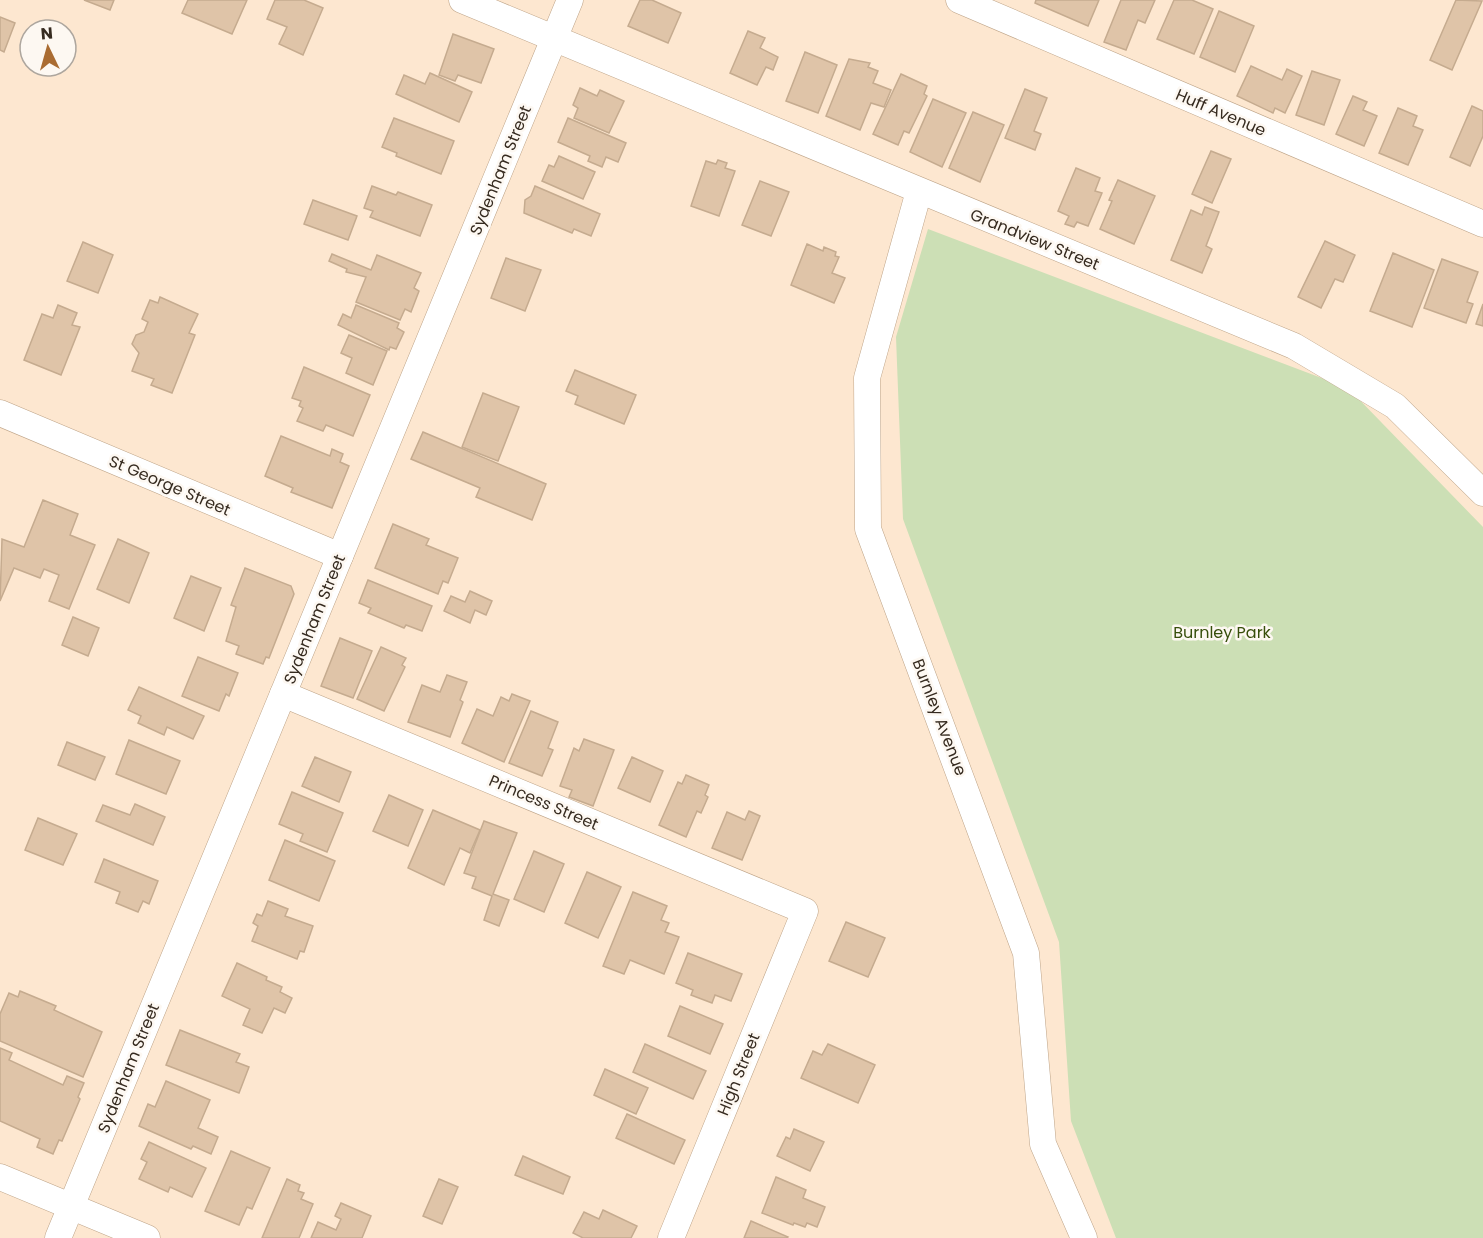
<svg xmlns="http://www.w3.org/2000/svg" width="1483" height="1238" viewBox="0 0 1483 1238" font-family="Poppins,sans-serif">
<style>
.green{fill:#ccdfb5}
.building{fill:#dfc4a8;stroke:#c5ab8f;stroke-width:1.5}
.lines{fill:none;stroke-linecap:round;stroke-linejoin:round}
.minor-casing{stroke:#bea488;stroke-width:27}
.minor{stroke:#fff;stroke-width:26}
.labels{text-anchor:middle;stroke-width:5;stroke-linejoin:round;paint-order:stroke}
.street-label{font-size:16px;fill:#362b20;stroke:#fdf8f2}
.park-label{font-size:16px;fill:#374f0b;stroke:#fdf8f2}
</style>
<rect width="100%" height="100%" fill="#fde7d0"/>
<path class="green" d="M928 229 1348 388 1483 527V1238H1116L1071 1121 1059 942 903 519 896 337Z"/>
<g class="building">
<path d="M84 0H114L110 10Z"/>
<path d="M188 0H247L232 34 182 13Z"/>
<path d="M275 0H304L323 8 303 55 279 44 287 27 267 19Z"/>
<path d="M640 0H652L681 13 668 43 628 26Z"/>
<path d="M1036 0H1099L1088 26 1035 3Z"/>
<path d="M1121 0H1155L1145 23 1138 20 1126 50 1104 42Z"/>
<path d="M1174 0H1192L1213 9 1194 54 1157 39Z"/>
<path d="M1456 0 1482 1 1452 70 1430 60Z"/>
<path d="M1219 11 1254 26 1235 72 1200 57Z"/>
<path d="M0 17 15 23 4 52 0 50Z"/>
<path d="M748 31 765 38 760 48 778 57 773 70 766 67 757 85 730 73Z"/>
<path d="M453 34 494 49 481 83 458 75 455 81 439 75Z"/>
<path d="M805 52 837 65 818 113 786 101Z"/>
<path d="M849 59 870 63 868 67 878 71 873 83 891 90 884 107 871 103 860 130 826 116Z"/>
<path d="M1251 66 1282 80 1287 69 1302 76 1285 113 1275 108 1273 113 1237 96Z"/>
<path d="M1312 71 1340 80 1324 125 1296 115Z"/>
<path d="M430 73 472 92 459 122 396 94 404 75 425 84Z"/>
<path d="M901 74 927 86 924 94 927 96 909 133 904 131 898 145 873 134Z"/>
<path d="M580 88 597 96 600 90 624 101 609 133 574 118 578 108 573 105Z"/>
<path d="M1025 89 1047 98 1034 131 1041 134 1035 150 1005 138Z"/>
<path d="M1353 96 1367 102 1363 110 1377 116 1364 146 1336 134Z"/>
<path d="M933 99 966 113 942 167 910 152Z"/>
<path d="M1472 106 1483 111V136L1470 166 1450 157Z"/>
<path d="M1398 108 1417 116 1413 126 1423 130 1408 165 1379 153Z"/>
<path d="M973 112 1004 125 980 182 949 168Z"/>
<path d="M394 118 454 141 441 174 396 156 397 153 382 147Z"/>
<path d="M568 118 626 143 618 162 606 157 602 167 588 161 590 156 558 142Z"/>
<path d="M1211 151 1231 159 1212 203 1192 194Z"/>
<path d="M559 156 595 172 583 199 542 181 549 165 554 167Z"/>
<path d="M718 160 727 163 725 168 735 171 719 216 691 206 706 161 716 164Z"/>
<path d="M1076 168 1100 178 1095 191 1102 193 1088 226 1077 222 1074 227 1065 224 1069 216 1058 211Z"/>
<path d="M1118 180 1155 196 1134 244 1100 229 1112 201 1109 200Z"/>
<path d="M760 181 789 192 771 236 742 225Z"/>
<path d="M372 186 396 195 398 192 432 205 420 236 370 217 373 211 364 208Z"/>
<path d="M535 186 600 214 591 236 574 229 572 233 524 213 525 200 531 196Z"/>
<path d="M313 200 357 216 348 240 304 224Z"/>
<path d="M1205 207 1219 212 1206 246 1212 249 1202 273 1171 260 1191 210 1202 215Z"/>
<path d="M1325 241 1355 255 1343 282 1335 279 1321 308 1298 297Z"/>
<path d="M83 242 113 255 98 293 67 281Z"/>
<path d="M807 244 823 251 824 247 836 252 835 256 839 257 832 273 845 278 834 303 791 285Z"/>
<path d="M1393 253 1434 270 1412 327 1370 311Z"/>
<path d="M332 254 371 270 377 255 421 273 414 288 419 291 411 312 405 309 400 320 356 302 366 277 346 272 347 269 329 261Z"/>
<path d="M506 258 541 270 525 311 491 298Z"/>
<path d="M1442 259 1478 272 1467 302 1473 304 1466 323 1424 308Z"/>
<path d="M160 297 198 314 189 333 195 335 172 393 151 385 154 379 132 371 139 353 132 344 136 335 144 332 148 322 142 319 150 300 158 303Z"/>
<path d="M1483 304V326L1476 324Z"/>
<path d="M58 305 77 313 72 325 80 327 61 375 24 360 42 314 53 318Z"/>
<path d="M356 305 399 323 397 328 404 332 396 349 390 347 389 350 338 325 343 314 351 318Z"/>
<path d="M349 335 387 351 373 385 346 373 352 358 341 353Z"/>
<path d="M304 367 370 395 353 436 326 425 323 431 297 421 303 408 299 406 301 401 292 398Z"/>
<path d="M575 370 636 395 624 424 575 404 578 396 566 391Z"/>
<path d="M483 393 519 407 498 461 462 447Z"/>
<path d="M423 432 546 484 532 520 476 497 480 488 411 459Z"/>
<path d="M281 436 330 456 332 449 343 454 340 462 349 466 332 508 291 492 293 488 265 476Z"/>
<path d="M43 500 78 514 70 535 95 545 69 609 49 601 59 575 44 569 40 578 14 568 0 601 2 539 24 547Z"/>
<path d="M393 524 429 539 426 545 458 558 448 583 443 581 438 594 375 568Z"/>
<path d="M118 539 149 553 129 603 97 589Z"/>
<path d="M245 568 291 586 294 594 269 658 266 657 263 664 236 654 239 646 226 641 236 607 231 605Z"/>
<path d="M191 576 221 588 204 631 174 618Z"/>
<path d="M368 580 432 606 422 631 406 625 404 628 368 613 371 608 359 603Z"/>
<path d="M470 591 492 601 486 615 475 610 470 623 444 611 451 596 465 602Z"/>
<path d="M73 617 99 628 88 656 62 645Z"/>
<path d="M340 638 372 651 353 698 321 686Z"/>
<path d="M381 647 406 658 402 665 405 667 384 711 357 699Z"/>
<path d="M198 657 238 673 229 696 226 694 219 711 182 696Z"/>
<path d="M447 675 467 682 460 700 463 702 450 737 408 722 422 685 440 692Z"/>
<path d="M139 687 204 716 193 739 167 727 164 735 138 723 141 716 128 710Z"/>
<path d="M512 694 530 701 504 762 462 743 477 709 493 716 501 697 509 701Z"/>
<path d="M531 711 558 722 548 748 553 750 542 776 509 763Z"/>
<path d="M584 739 614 750 593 806 569 797 572 790 560 786 574 748 579 751Z"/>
<path d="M129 740 180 761 166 794 116 774Z"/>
<path d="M67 742 105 757 95 780 58 765Z"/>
<path d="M315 757 351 772 339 802 302 786Z"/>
<path d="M632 757 663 771 650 802 618 788Z"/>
<path d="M686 775 709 785 705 795 708 797 701 813 697 811 686 837 659 825 678 782 682 784Z"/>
<path d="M292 792 343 813 327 852 300 841 303 834 279 824Z"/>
<path d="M389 795 423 810 408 846 373 831Z"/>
<path d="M135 804 165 817 153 845 96 821 103 805 130 815Z"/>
<path d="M433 810 480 830 470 853 460 848 444 885 408 868Z"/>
<path d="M749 811 760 816 742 860 712 848 727 812 745 820Z"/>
<path d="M38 818 77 834 63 865 25 850Z"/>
<path d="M484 821 517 833 493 894 509 900 499 926 484 920 492 896 472 888 476 877 464 873Z"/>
<path d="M285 840 335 861 319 901 269 880Z"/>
<path d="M534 851 564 864 544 912 514 899Z"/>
<path d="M104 859 158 881 149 904 143 901 138 912 116 903 120 892 95 882Z"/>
<path d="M587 872 621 887 598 938 565 923Z"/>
<path d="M633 892 667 906 661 920 669 923 665 932 679 937 664 974 630 960 624 974 603 966Z"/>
<path d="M268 901 288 909 285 916 313 926 304 952 300 951 297 959 252 941 258 926 253 923 257 914 262 916Z"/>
<path d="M846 922 885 938 868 977 829 961Z"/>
<path d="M688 953 742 974 731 1001 715 995 712 1003 691 995 693 990 676 983Z"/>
<path d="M237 963 267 977 266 980 282 987 280 992 292 998 285 1013 274 1008 262 1033 243 1025 250 1009 222 996Z"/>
<path d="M20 991 56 1006 54 1010 102 1032 83 1077 0 1041V1014L9 993 18 997Z"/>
<path d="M680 1006 723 1024 710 1054 668 1036Z"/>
<path d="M180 1030 240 1054 236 1062 249 1067 239 1093 166 1065Z"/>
<path d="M645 1044 706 1071 693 1099 633 1072Z"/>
<path d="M828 1044 875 1065 858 1103 801 1078 813 1051 822 1055Z"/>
<path d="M0 1048 12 1053 9 1060 63 1085 67 1076 84 1083 78 1097 80 1099 62 1141 59 1140 53 1154 37 1147 40 1139 0 1121Z"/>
<path d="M605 1069 648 1088 636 1114 594 1095Z"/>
<path d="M166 1081 210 1100 198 1128 218 1137 211 1154 193 1146 191 1149 139 1126 148 1104 155 1107Z"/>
<path d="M627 1114 685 1140 674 1164 616 1138Z"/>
<path d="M794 1129 824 1142 810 1171 777 1156 786 1137 790 1139Z"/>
<path d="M149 1142 206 1168 192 1197 170 1187 168 1192 139 1179 147 1162 141 1159Z"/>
<path d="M231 1151 270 1168 252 1209 247 1207 239 1225 205 1211Z"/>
<path d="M523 1156 570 1177 563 1194 515 1175Z"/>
<path d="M776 1177 806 1190 803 1198 825 1207 817 1227 807 1223 805 1227 794 1223 793 1225 762 1213Z"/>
<path d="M287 1179 300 1185 298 1191 304 1193 301 1199 313 1204 299 1238H262Z"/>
<path d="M439 1179 458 1187 442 1224 423 1216Z"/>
<path d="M341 1203 371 1216 362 1238H311L318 1222 336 1230 341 1219 335 1216Z"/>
<path d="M603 1210 637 1226 631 1238H583L573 1233 584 1212 599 1219Z"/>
<path d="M751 1221 788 1237 787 1238H744Z"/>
</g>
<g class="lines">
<defs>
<g id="minor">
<path d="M462 0 1294 346 1395 406 1483 493"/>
<path d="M959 0 1483 224"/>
<path d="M919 191 867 378 868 529 1026 953 1043 1144 1084 1238"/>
<path d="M0 413 340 556"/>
<path d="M283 694 805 911 671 1238"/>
<path d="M0 1177 147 1238"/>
<path d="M58 1238 570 0"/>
</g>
</defs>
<use href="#minor" class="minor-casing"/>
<use href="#minor" class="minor"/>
</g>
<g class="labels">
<g class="street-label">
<text transform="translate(1221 112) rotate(23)" y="6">Huff Avenue</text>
<text transform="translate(500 170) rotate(-68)" y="6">Sydenham Street</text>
<text transform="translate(1035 239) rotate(22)" y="6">Grandview Street</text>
<text transform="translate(170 485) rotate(23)" y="6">St George Street</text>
<text transform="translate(314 619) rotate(-68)" y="6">Sydenham Street</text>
<text transform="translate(940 717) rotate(69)" y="6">Burnley Avenue</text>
<text transform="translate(544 802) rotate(23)" y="6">Princess Street</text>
<text transform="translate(128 1068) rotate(-68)" y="6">Sydenham Street</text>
<text transform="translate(738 1074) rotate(-68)" y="6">High Street</text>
</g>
<g class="park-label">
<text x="1222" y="638">Burnley Park</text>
</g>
</g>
<g transform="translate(48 48) rotate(355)"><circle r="28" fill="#fdf8f2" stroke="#ada69e" stroke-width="1.5"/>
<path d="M0-4.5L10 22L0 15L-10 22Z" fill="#aa6c32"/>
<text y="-9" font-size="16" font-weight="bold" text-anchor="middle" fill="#362b20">N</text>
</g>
</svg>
